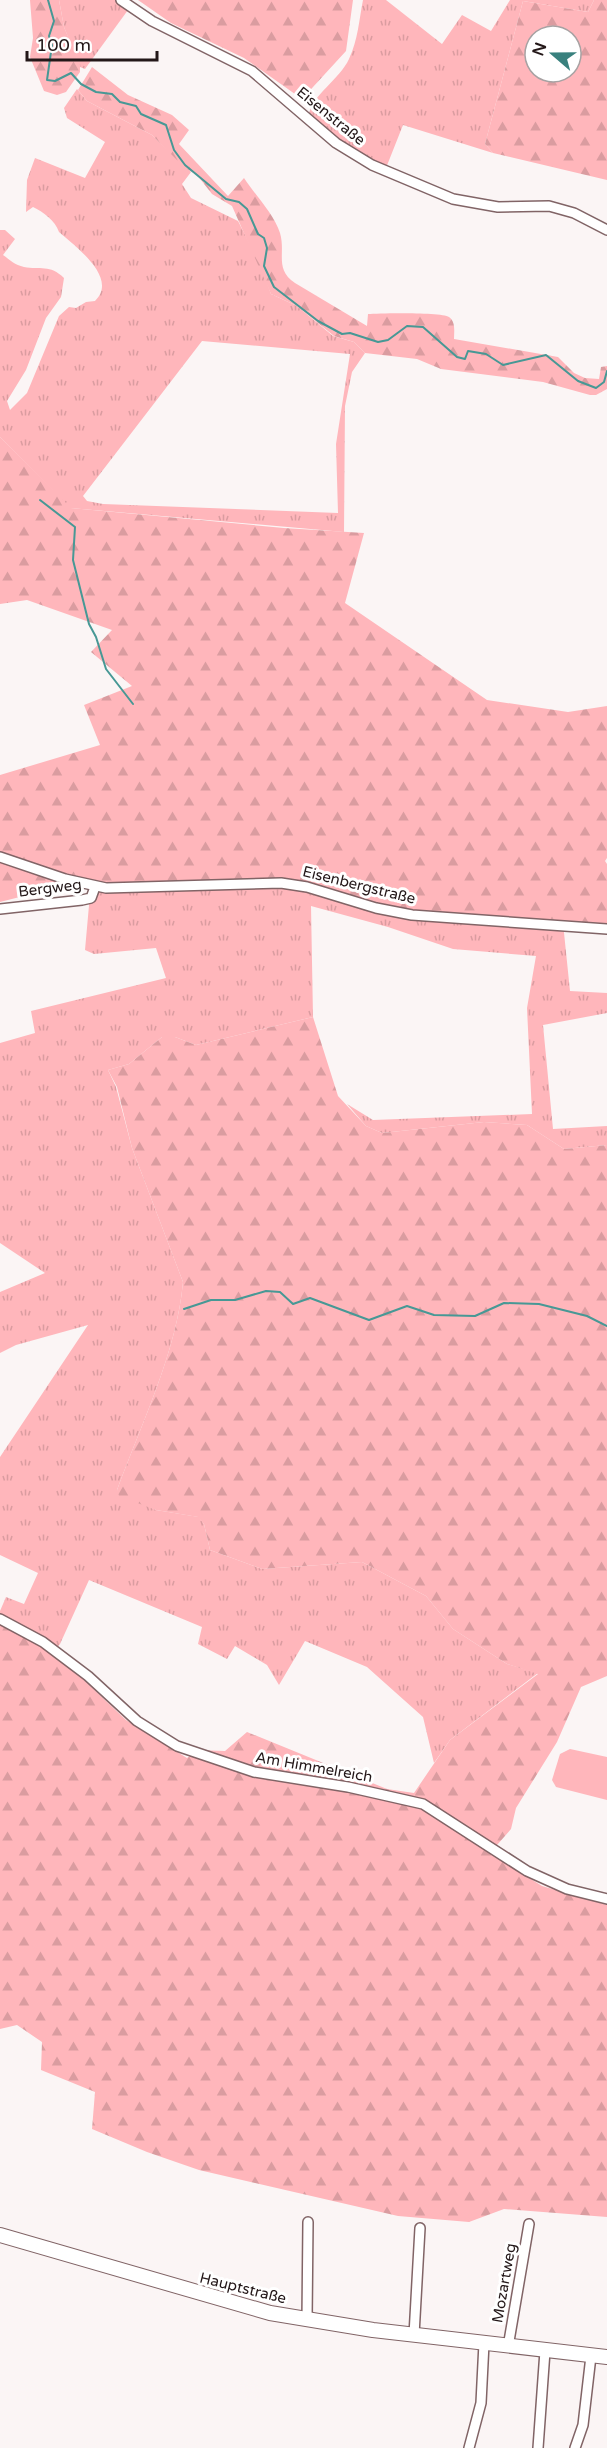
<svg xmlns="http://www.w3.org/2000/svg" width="607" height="2448" viewBox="0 0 607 2448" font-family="'Varela Round',sans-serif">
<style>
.grass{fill:url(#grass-tufts);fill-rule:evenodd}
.forest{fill:url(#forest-firs);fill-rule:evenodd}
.pitch{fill:#ffb6bb}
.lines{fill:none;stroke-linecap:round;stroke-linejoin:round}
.stream{stroke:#479895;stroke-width:2}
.minor-casing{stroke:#816466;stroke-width:12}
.secondary-casing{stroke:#816466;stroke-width:16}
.minor{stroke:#fff;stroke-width:9}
.secondary{stroke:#fff;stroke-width:14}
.labels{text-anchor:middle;stroke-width:6;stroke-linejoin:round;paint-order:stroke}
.street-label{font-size:15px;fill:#231718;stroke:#fff}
</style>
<defs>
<pattern id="grass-tufts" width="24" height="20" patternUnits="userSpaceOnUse" patternTransform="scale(1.5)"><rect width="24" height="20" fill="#ffb6bb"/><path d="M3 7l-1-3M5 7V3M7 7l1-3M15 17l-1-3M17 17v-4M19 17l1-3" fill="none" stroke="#da9ca0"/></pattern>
<pattern id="forest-firs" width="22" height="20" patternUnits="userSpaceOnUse" patternTransform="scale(1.5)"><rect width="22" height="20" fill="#ffb6bb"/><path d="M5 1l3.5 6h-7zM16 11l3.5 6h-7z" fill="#da9ca0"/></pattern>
</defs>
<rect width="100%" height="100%" fill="#fbf5f5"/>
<g class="grass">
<path d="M59 0H117L128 10 85 69 80 67 64 27Z"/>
<path d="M363 0H386L442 44 462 15 491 31 510 0H594L588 12 523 1 485 144 493 153 403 125 386 168 327 134 309 115C311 96 340 79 349 59 358 40 359 20 363 0Z"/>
<path d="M77 89 87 101 152 135 191 172 182 184 191 198 238 221 260 264 271 294 297 306 333 336 354 342 365 353 352 372 345 406 344 532 70 508 0 437V230H5L15 239 3 255C10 260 15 265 24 267 40 270 50 264 64 278L61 297 46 318 26 370 7 401 10 410 27 393 59 316 69 307 76 308 86 302 95 301C119 278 75 246 59 232 55 220 43 212 33 207L26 212 27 180 35 158 85 178 105 142 67 118 64 108ZM202 341 350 354 336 444 338 513 103 504 87 501 83 496Z"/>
<path d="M261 879 563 923 570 991 607 993V1013L543 1025 553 1129 607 1126V1145L564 1149 527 1125 484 1122 382 1133 366 1126 347 1104 373 1120 532 1114 527 1008 536 956 453 949 388 927 311 906 313 1017 196 1045 175 1037H162L129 1064 108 1070 116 1087 132 1148 183 1282C177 1351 141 1425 117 1490L156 1510 199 1517 204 1524 210 1550 262 1569 362 1562 426 1596 453 1629 507 1664 538 1673 450 1740 434 1763 423 1717 367 1667 305 1641 279 1685 267 1665 235 1646 227 1659 198 1644 202 1627 89 1580 60 1644 52 1654 0 1623V1611L6 1597 24 1604 38 1573 0 1555V1457L88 1325 16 1345 0 1353V1292L45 1273 0 1243V1043L35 1033 31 1011 166 978 156 948 94 954 85 950 91 883Z"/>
</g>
<g class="forest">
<path d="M30 0H59L64 27 80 65V72L66 92 57 95 44 91 30 57 33 38Z"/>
<path d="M138 0H353L346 51 302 99 244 58 171 23Z"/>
<path d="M594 0H607V180L493 153 485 144 523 1 588 12ZM535 36H571V72H535Z"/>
<path d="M92 67 128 95 172 115 189 130 179 144 228 196 244 178C255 195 274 214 280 233 286 253 274 269 295 283L367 326 368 314C380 313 442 312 449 317 456 322 454 332 454 339L558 357 574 373 585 378 599 379 601 367 607 366V389L596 395H590L543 382 441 369 417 359 365 353 354 342 334 336 297 306 271 294 232 206 212 194 197 175 184 167 152 135 87 101 78 90Z"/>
<path d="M0 437 71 508 284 528 364 533 345 603 487 700 568 712 607 706V858L605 861 607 864V925L397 910 321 887 106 885 83 881 0 902V775L100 745 84 705 132 686 91 652 112 630 27 600 0 604Z"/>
<path d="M313 1017 338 1096 366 1126 382 1133 484 1122 527 1125 564 1149 607 1145V1676L581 1687 557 1742 516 1808 511 1829 490 1853 542 1886 607 1905V2217L504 2209 469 2222 398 2216 199 2170 147 2152 92 2129 95 2092 41 2070 42 2042 17 2025 0 2029V1623L39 1644 83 1679 126 1720 187 1758 198 1750 225 1751 247 1732 387 1789 414 1793 450 1740 538 1674 507 1664 453 1629 426 1596 362 1562 262 1569 210 1550 204 1524 198 1517 156 1510 119 1496 117 1490C141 1425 177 1351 183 1282L132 1148 117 1087 108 1070 129 1064 162 1037H175L196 1045Z"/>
</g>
<path class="pitch" d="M570 1749 607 1757V1800L556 1787 552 1780 560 1754Z"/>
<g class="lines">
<g class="stream">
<path d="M48 0 54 21 49 36 52 45 47 80 55 81 71 73 81 84 96 92 112 94 120 102 136 106 141 114 166 125 174 150 185 165 226 199 239 202 247 209 258 234 264 238 267 248 264 266 274 287 318 321 342 334 350 333 378 342 388 340 407 326 423 327 457 357 465 359 468 351 486 354 503 365 546 355 578 381 596 388 604 382 607 371"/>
<path d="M40 500 75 527 73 560 89 624 96 637 106 669 133 704"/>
<path d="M184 1309 211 1300H235L266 1291 280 1292 293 1304 310 1298 369 1320 407 1306 434 1315 475 1316 504 1303 539 1304 587 1316 607 1326"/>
</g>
<defs>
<g id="minor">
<path d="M121 0 152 21 252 71 336 143 372 165 453 199 498 207 549 206 574 213 607 230"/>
<path d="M0 857 65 879 106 888 281 883 307 887 376 908 412 915 607 929"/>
<path d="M0 909 82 900 91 898 95 887"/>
<path d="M0 1619 43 1642 88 1676 137 1721 177 1746 254 1772 348 1787 423 1804 527 1871 567 1889 607 1899"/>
<path d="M307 2320 308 2222"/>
<path d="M414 2335 420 2228"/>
<path d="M508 2347 529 2224"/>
<path d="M469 2448 481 2403 484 2343"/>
<path d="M538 2448 545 2351"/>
<path d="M575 2448 583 2425 591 2356"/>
</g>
<path id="secondary" d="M0 2235 270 2313 373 2330 607 2357"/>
</defs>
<use href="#minor" class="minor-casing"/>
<use href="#secondary" class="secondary-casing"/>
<use href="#minor" class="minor"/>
<use href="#secondary" class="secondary"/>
</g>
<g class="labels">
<g class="street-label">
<text transform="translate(331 116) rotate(39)" y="5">Eisenstraße</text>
<text transform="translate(359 885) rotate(14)" y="5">Eisenbergstraße</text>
<text transform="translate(50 888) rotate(-7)" y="5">Bergweg</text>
<text transform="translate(314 1767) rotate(10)" y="5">Am Himmelreich</text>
<text transform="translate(504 2283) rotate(-80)" y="5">Mozartweg</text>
<text transform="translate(243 2288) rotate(14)" y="5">Hauptstraße</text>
</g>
</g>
<g transform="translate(553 54) rotate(290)"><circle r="28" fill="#ffffff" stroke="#a7a2a3" stroke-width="1.5"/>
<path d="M0-4.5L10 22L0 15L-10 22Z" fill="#39817e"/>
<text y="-9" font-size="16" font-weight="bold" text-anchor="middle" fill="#231718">N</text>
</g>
<path d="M27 51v9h130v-9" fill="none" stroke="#231718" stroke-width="3"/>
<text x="36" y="51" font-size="18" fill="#231718" stroke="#ffffff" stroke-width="4.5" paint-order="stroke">100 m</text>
</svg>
